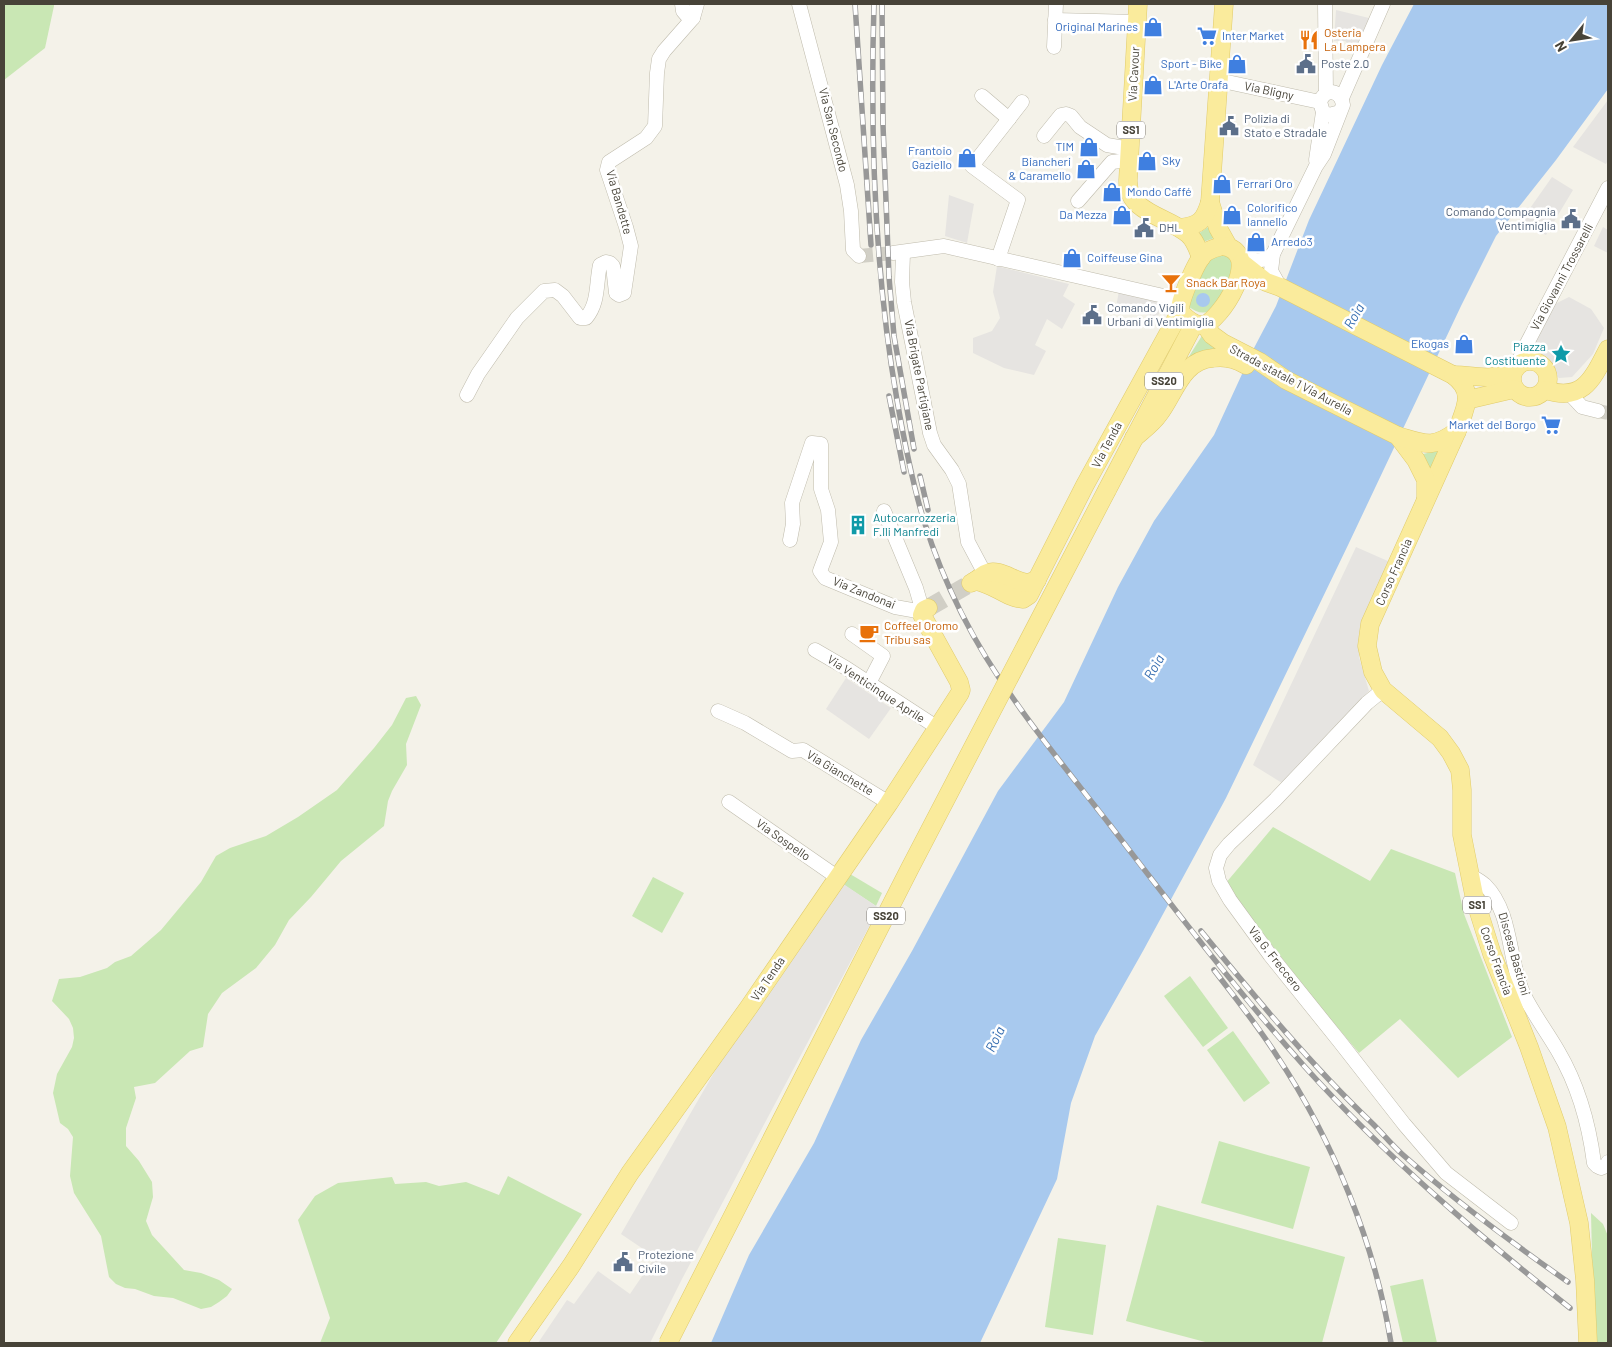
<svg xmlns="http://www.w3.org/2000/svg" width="1612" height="1347" viewBox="0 0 1612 1347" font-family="Barlow,sans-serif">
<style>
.green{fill:#c9e7b4}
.parking{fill:#e6e4e1}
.water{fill:#a8c9ee}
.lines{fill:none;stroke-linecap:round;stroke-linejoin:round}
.minor-tunnel{stroke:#d1cfc6;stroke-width:14;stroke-dasharray:14 7;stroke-linecap:butt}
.major-tunnel{stroke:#d1cfc6;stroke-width:18;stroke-dasharray:18 9;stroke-linecap:butt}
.minor-casing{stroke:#bfbbac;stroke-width:15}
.major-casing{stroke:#e0cb6b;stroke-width:19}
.minor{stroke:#fff;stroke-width:14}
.major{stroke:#faeb9c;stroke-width:18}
.rail-casing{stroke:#989898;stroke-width:5.5}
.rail{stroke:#fff;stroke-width:4;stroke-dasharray:11;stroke-linecap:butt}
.major-bridge-casing{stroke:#e0cb6b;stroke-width:19;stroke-linecap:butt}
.major-bridge{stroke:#faeb9c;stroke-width:18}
.labels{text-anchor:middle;stroke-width:5;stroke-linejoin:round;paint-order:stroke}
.shield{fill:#fff;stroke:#7e7b74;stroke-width:1}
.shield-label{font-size:11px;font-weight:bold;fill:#474338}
.shop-label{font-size:12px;fill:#366cbe;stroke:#fff;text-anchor:end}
.food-label{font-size:12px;fill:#c56008;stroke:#fff;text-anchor:start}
.service-label{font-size:12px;fill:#4e5e75;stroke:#fff;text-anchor:start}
.street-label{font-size:12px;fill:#474338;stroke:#fff}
.culture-label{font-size:12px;fill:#0d838f;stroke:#fff;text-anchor:end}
.water-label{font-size:14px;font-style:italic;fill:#346cb0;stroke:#fff}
</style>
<rect width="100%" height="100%" fill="#f4f2e9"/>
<g class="green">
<path d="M4 4H54V6L45 48 4 80Z"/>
<path d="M1211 225 1217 237 1203 242 1198 234Z"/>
<path d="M1224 254 1231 258 1234 275 1211 310C1202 315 1197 312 1189 307L1188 297 1209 259Z"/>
<path d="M1203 334 1236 353 1183 366Z"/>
<path d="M1445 449 1433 477 1423 454Z"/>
<path d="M416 696 421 705 406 744 407 765 392 791 388 801 384 826 341 861 311 897 289 920 275 945 256 968 222 993 208 1014 203 1047 190 1051 155 1083 134 1087 136 1098 126 1128V1146L139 1161 152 1182 153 1197 146 1221 152 1235 184 1270 201 1273 219 1280 232 1289 227 1296 219 1302 211 1307 201 1309 173 1298 154 1296 135 1289 125 1288 116 1284 109 1277 101 1236 74 1193 70 1176 73 1137 68 1129 60 1123 53 1093 57 1074 72 1047 74 1038 73 1028 69 1019 52 1001 59 979 80 977 107 968 115 962 131 956 161 930 201 882 216 856 230 848 266 836 298 817 337 790 374 748 392 725 406 698Z"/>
<path d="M1273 827 1370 881 1391 849 1455 873 1464 914 1512 1037 1458 1078 1400 1019 1359 1053 1312 997 1225 884Z"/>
<path d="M850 874 882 893 876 906 844 885Z"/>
<path d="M653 877 684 893 662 933 632 916Z"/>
<path d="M1190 976 1228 1028 1203 1047 1164 996Z"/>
<path d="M1233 1031 1270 1083 1244 1102 1207 1050Z"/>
<path d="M1219 1141 1310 1167 1293 1229 1201 1203Z"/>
<path d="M508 1176 582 1214 496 1343H320L330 1318 298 1220 315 1196 338 1183 392 1177 395 1184 426 1182 439 1186 466 1182 499 1195Z"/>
<path d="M1157 1205 1345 1257 1322 1343H1209L1126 1321Z"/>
<path d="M1591 1213 1603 1224 1608 1236V1343H1594Z"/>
<path d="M1058 1238 1106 1245 1093 1335 1045 1327Z"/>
<path d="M1423 1279 1437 1343H1403L1390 1286Z"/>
</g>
<g class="parking">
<path d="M1336 10 1369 18 1355 49 1345 41H1334Z"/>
<path d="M1608 100V160L1606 164 1573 147Z"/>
<path d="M1552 177 1573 190 1546 235 1521 221Z"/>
<path d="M949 195 974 204 967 243 945 236Z"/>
<path d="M1603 227 1608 230V253L1594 246Z"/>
<path d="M997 266 1069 284 1063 296 1075 304 1062 329 1047 319 1035 345 1046 351 1034 375 1004 368 973 353V338L992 331 1000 318 993 292Z"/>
<path d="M1119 291 1166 302 1157 317 1116 307Z"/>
<path d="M1569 297 1591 309 1604 328 1593 354 1572 377 1559 378 1529 352 1555 304Z"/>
<path d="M1356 547 1390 562 1363 618 1359 657 1369 691 1282 783 1253 765Z"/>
<path d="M846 678 891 708 869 739 826 709Z"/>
<path d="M842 883 879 908 682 1279 650 1343H538L567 1300 574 1304 598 1271 630 1294 655 1257 621 1234 727 1050Z"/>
</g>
<g class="water">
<path d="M1414 4H1608V89L1556 160 1496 236 1461 306 1349 543 1226 798 1143 951 1095 1036 1071 1103 1057 1179 980 1343H711L749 1255 814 1143 861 1040 912 951 998 791 1064 702 1118 587 1154 521 1214 435 1254 348 1276 306 1309 220 1382 65Z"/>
<circle cx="1203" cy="300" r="7"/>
</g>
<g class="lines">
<g class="minor-tunnel">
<path d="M859 256 893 253"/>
<path d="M1598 411 1608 413"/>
</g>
<path class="major-tunnel" d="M928 608 966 586"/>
<defs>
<g id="minor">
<path d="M682 4 683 11 689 18H693"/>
<path d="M799 4 847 185 851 211 853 250 859 256"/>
<path d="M1325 4 1326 93"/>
<path d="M1055 20 1137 22"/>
<path d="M1054 47 1056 4"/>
<path d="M1218 80 1320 102"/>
<path d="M982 96 1009 119"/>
<path d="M1342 98 1383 4"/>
<path d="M1044 136 1061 115 1066 114 1071 116 1080 127 1107 145 1130 149"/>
<path d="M1316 160 1323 112"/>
<path d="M1078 201 1112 162 1129 160"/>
<path d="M893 253 944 246 1181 300"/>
<path d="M903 253 902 282 904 302 930 433 934 445 952 470 959 484 968 542 985 574"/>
<path d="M1239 256C1252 260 1262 264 1273 254"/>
<path d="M998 259 1018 200 972 166 1022 102"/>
<path d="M1280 287 1271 271 1273 254 1316 166 1324 154 1343 105C1341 90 1325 87 1320 102L1323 112 1329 115 1340 112"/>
<path d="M1517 366 1522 353 1608 188"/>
<path d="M1570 394 1582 407 1598 411"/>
<path d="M467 395 478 374 517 318 544 291 555 290 563 296 580 318H586C599 303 596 283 600 265L606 262 610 263 613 266 616 293 619 295 624 293 631 246 626 227 607 170 609 162 646 138 655 126 657 73 659 59 664 51 693 18 697 4"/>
<path d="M790 540 793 524 792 503 812 443 821 444V489L828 510 831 542 820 571 825 578 895 607 923 612 916 588 884 511"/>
<path d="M852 634 883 656 869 683"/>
<path d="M815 650 846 668 938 728"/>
<path d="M1383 690 1367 703 1275 800 1229 844 1220 855 1216 868 1219 881 1230 900 1270 955 1340 1042 1404 1124 1446 1173 1511 1223"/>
<path d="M718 711 745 723 792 751 803 750 889 803"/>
<path d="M729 802 837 877"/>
<path d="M1469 874C1474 878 1481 881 1485 885 1513 913 1508 962 1524 995 1534 1015 1547 1032 1558 1051 1578 1085 1589 1124 1594 1163L1597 1166 1601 1168 1606 1166 1608 1162"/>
</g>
<g id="major">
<path d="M1138 4 1128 180C1127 213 1167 216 1188 234 1195 240 1198 249 1201 258"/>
<path d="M1224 4 1210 202 1218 228 1228 246"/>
<path d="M1180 228C1200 225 1204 221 1210 202"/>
<path d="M1222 246C1267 251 1218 324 1203 325 1193 326 1186 318 1180 312 1179 301 1196 262 1204 254 1209 249 1216 248 1222 246Z"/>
<path d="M1242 263 1266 282 1280 287 1453 375C1476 392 1465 408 1457 431L1370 624 1367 646 1373 672 1383 690 1440 738 1451 753 1460 770 1462 790V835L1475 900 1492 954 1529 1047 1557 1127 1579 1223 1585 1280 1588 1343"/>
<path d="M1205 325 1212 335 1223 343 1260 362 1286 380 1398 436 1416 460 1426 480V498"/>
<circle cx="1530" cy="379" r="18"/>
<path d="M1453 375C1475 375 1490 381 1512 373"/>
<path d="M1545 390C1583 402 1592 380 1608 349"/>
<path d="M1467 400 1514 389"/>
<path d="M1398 436C1425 444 1433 449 1457 431"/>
<path d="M1134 438C1142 431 1153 423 1159 414 1175 393 1182 360 1213 358 1225 356 1236 359 1246 365"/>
<path d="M1107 490 1194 324"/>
<path d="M975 581C993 583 1006 598 1023 599L1029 595 1085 485 1180 312"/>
<path d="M971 583C976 581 980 577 985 574 998 567 1013 581 1027 583L1037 580"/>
<path d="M517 1343 571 1266 630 1173 749 1007 889 803 960 693 961 690 959 682 922 615 924 610 928 608"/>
</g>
</defs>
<use href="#minor" class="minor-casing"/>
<use href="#major" class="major-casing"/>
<use href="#minor" class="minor"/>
<use href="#major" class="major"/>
<defs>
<g id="rail">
<path d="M855 4 871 245"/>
<path d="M874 4C870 136 874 269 897 400 904 440 912 482 924 521 944 585 976 647 1015 701 1045 744 1078 784 1110 825 1173 907 1236 990 1305 1067 1385 1156 1477 1234 1570 1308"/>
<path d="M882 4 883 125 889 277 894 336 914 449"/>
<path d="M889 396 904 472"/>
<path d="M920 476 928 510"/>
<path d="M1201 931C1256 998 1310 1064 1373 1124 1383 1134 1392 1145 1402 1154 1454 1200 1511 1242 1568 1282"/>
<path d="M1214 970C1236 999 1258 1026 1277 1056 1333 1140 1375 1244 1391 1343"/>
</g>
</defs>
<use href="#rail" class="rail-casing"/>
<use href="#rail" class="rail"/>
<defs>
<path id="major-bridge" d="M668 1343 910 868 1107 490"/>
</defs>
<use href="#major-bridge" class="major-bridge-casing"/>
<use href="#major-bridge" class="major-bridge"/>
</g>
<defs>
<symbol id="shop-bare" viewBox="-9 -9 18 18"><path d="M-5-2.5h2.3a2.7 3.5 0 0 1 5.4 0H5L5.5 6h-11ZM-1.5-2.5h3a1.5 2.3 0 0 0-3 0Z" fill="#3f7fe0" stroke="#fff" stroke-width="2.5" paint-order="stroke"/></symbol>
<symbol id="supermarket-bare" viewBox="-9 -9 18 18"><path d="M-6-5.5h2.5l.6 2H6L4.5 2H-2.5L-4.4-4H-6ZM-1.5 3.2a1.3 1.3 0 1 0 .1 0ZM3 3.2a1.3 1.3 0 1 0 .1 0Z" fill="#3f7fe0" stroke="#fff" stroke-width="2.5" paint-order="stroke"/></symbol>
<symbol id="restaurant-bare" viewBox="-9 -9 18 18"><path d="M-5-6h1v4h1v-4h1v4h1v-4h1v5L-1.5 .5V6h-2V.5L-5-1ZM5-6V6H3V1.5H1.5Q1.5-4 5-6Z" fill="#e8710a" stroke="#fff" stroke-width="2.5" paint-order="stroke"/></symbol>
<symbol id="civic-bare" viewBox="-9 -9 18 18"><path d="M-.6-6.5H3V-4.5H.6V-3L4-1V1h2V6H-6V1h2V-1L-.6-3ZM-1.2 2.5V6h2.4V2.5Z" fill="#5c6f8a" stroke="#fff" stroke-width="2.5" paint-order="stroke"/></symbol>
<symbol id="bar-bare" viewBox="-9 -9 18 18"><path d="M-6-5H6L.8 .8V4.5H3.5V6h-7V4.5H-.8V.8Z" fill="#e8710a" stroke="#fff" stroke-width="2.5" paint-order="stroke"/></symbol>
<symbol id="sight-bare" viewBox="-9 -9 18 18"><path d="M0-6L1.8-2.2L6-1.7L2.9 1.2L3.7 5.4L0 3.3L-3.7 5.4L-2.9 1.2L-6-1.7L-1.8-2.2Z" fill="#0f9aa8" stroke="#fff" stroke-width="2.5" paint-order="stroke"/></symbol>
<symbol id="building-bare" viewBox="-9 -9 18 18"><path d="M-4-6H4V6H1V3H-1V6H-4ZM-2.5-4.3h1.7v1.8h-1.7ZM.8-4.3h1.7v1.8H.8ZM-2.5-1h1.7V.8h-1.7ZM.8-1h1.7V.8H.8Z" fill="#0f9aa8" stroke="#fff" stroke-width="2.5" paint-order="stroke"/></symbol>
<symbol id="cafe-bare" viewBox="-9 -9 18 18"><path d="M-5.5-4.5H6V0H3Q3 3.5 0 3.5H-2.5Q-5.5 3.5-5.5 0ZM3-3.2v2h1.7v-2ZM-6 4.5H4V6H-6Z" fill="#e8710a" stroke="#fff" stroke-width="2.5" paint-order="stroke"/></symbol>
</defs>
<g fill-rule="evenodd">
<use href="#shop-bare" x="1139" y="13" width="28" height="28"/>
<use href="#supermarket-bare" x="1193" y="22" width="28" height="28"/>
<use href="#restaurant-bare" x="1295" y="26" width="28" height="28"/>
<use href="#shop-bare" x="1223" y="50" width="28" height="28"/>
<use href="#civic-bare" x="1292" y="50" width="28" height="28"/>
<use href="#shop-bare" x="1139" y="71" width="28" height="28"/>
<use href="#civic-bare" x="1215" y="112" width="28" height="28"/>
<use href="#shop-bare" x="1075" y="133" width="28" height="28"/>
<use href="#shop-bare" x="953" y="144" width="28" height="28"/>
<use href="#shop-bare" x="1133" y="147" width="28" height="28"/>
<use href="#shop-bare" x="1072" y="155" width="28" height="28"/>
<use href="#shop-bare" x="1208" y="170" width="28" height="28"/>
<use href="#shop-bare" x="1098" y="178" width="28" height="28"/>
<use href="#shop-bare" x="1108" y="201" width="28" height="28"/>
<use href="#shop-bare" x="1218" y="201" width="28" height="28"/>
<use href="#civic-bare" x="1557" y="205" width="28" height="28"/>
<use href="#civic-bare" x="1130" y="214" width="28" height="28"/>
<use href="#shop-bare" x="1242" y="228" width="28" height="28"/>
<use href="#shop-bare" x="1058" y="244" width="28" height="28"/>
<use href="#bar-bare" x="1157" y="269" width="28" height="28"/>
<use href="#civic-bare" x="1078" y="301" width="28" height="28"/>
<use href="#shop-bare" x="1450" y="330" width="28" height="28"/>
<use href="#sight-bare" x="1547" y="340" width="28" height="28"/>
<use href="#supermarket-bare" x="1537" y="411" width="28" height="28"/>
<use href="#building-bare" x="844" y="511" width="28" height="28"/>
<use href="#cafe-bare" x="855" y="619" width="28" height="28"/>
<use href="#civic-bare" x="609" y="1248" width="28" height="28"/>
</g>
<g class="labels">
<g class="shield">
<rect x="1117" y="121.5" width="28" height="17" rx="4"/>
<rect x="1145" y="372.5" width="38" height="17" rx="4"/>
<rect x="1463" y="896.5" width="28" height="17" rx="4"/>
<rect x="867" y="907.5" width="38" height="17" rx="4"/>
</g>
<g class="shield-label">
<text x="1131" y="134">SS1</text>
<text x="1164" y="385">SS20</text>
<text x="1477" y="909">SS1</text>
<text x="886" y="920">SS20</text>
</g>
<g class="shop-label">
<text x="1138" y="31">Original Marines</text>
<text x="1222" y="40" text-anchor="start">Inter Market</text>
<text x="1222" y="68">Sport - Bike</text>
<text x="1168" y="89" text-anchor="start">L'Arte Orafa</text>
<text x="1074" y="151">TIM</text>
<text x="952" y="155">Frantoio<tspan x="952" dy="14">Gaziello</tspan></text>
<text x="1162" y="165" text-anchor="start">Sky</text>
<text x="1071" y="166">Biancheri<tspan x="1071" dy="14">&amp; Caramello</tspan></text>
<text x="1237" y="188" text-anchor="start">Ferrari Oro</text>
<text x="1127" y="196" text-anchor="start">Mondo Caffé</text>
<text x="1247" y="212" text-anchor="start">Colorifico<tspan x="1247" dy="14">Iannello</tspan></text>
<text x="1107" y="219">Da Mezza</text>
<text x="1271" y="246" text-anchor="start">Arredo3</text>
<text x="1087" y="262" text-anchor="start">Coiffeuse Gina</text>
<text x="1449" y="348">Ekogas</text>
<text x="1536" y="429">Market del Borgo</text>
</g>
<g class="food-label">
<text x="1324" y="37">Osteria<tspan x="1324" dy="14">La Lampera</tspan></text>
<text x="1186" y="287">Snack Bar Roya</text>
<text x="884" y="630">Coffeel Oromo<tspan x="884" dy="14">Tribu sas</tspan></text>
</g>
<g class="service-label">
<text x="1321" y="68">Poste 2.0</text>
<text x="1244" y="123">Polizia di<tspan x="1244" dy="14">Stato e Stradale</tspan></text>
<text x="1556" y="216" text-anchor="end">Comando Compagnia<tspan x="1556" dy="14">Ventimiglia</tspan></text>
<text x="1159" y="232">DHL</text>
<text x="1107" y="312">Comando Vigili<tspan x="1107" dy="14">Urbani di Ventimiglia</tspan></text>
<text x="638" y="1259">Protezione<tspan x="638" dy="14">Civile</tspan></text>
</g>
<g class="street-label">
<text transform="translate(1134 74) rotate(-87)" y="4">Via Cavour</text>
<text transform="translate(1269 91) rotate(12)" y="4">Via Bligny</text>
<text transform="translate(833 130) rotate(76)" y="4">Via San Secondo</text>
<text transform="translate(619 202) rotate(74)" y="4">Via Bandette</text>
<text transform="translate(1562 277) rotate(-62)" y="4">Via Giovanni Trossarelli</text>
<text transform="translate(919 375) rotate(79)" y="4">Via Brigate Partigiane</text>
<text transform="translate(1291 380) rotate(28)" y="4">Strada statale 1 Via Aurelia</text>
<text transform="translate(1107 445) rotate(-62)" y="4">Via Tenda</text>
<text transform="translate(1394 572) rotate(-66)" y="4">Corso Francia</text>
<text transform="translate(864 593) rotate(22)" y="4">Via Zandonai</text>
<text transform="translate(876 689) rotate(33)" y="4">Via Venticinque Aprile</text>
<text transform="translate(840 773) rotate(31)" y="4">Via Gianchette</text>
<text transform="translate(783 840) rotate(35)" y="4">Via Sospello</text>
<text transform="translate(1514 954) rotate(74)" y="4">Discesa Bastioni</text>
<text transform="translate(1275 959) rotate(52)" y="4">Via G. Freccero</text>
<text transform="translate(1496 961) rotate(70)" y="4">Corso Francia</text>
<text transform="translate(768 979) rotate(-56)" y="4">Via Tenda</text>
</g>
<g class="culture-label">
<text x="1546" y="351">Piazza<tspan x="1546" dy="14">Costituente</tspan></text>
<text x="873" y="522" text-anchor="start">Autocarrozzeria<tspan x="873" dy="14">F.lli Manfredi</tspan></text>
</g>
<g class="water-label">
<text transform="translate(1354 316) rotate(-60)" y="5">Roia</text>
<text transform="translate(1154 667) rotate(-60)" y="5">Roia</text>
<text transform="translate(995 1039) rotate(-64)" y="5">Roia</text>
</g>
</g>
<rect width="1612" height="1347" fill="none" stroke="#474338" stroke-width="10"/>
<g transform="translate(1572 40) rotate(240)" stroke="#ffffff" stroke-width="4" paint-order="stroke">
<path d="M0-4L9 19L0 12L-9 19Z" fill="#474338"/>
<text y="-8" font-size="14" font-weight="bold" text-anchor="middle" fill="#474338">N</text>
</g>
</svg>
